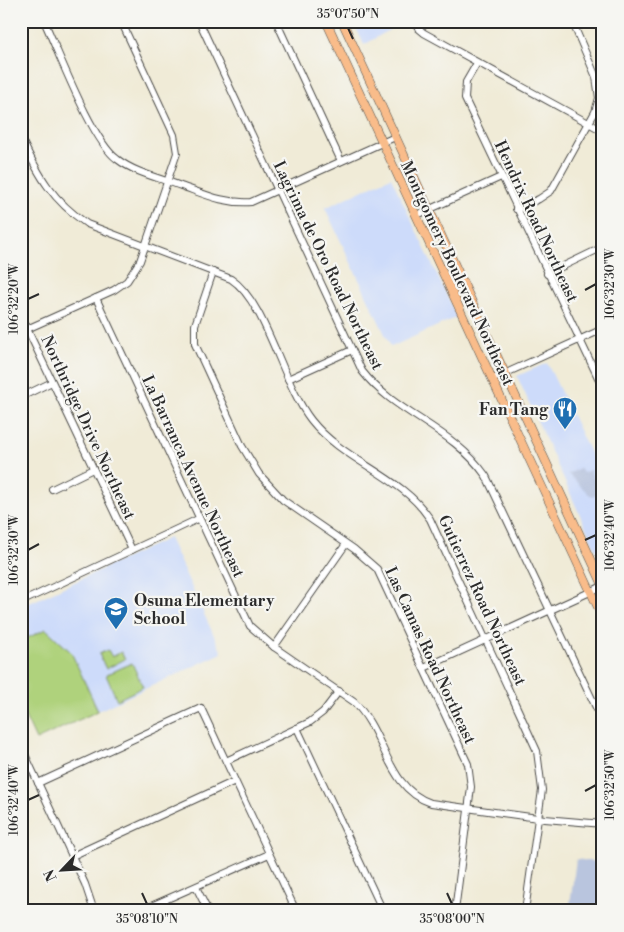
<svg xmlns="http://www.w3.org/2000/svg" width="624" height="932" viewBox="0 0 624 932" font-family="'Libre Bodoni',serif">
<style>
.built{fill:#cddbfa}
.industrial{fill:#b9c5de}
.green{fill:#afd27b;stroke:#6d7e53}
.lines{fill:none;stroke-linecap:round;stroke-linejoin:round}
.minor-casing{stroke:#494845;stroke-width:8}
.major-casing{stroke:#494845;stroke-width:9}
.minor{stroke:#fff;stroke-width:6}
.major{stroke:#f9bc8a;stroke-width:8}
.ticks{fill:none;stroke:#2b2b2b;stroke-width:2}
.labels{text-anchor:middle;stroke-width:4.5;stroke-linejoin:round;paint-order:stroke}
.street-label{font-size:16px;fill:#2b2b2b;stroke:#f6f6f2}
.poi-label{font-size:16px;font-weight:bold;fill:#2b2b2b;stroke:#f6f6f2;text-anchor:end}
.neatline{fill:none;stroke:#2b2b2b;stroke-width:2}
.ticks-label{font-size:12px;text-anchor:middle;fill:#2b2b2b}
</style>
<rect width="100%" height="100%" fill="#f6f6f2"/>
<filter id="ink" filterUnits="userSpaceOnUse"><feTurbulence type="fractalNoise" baseFrequency=".02" numOctaves="2"/><feDisplacementMap in="SourceGraphic" scale="10" xChannelSelector="R" yChannelSelector="G"/><feConvolveMatrix kernelMatrix="1 2 1 2 8 2 1 2 1" color-interpolation-filters="sRGB"/></filter>
<filter id="wash" filterUnits="userSpaceOnUse"><feTurbulence type="fractalNoise" baseFrequency=".0096" numOctaves="4" result="noise"/><feDisplacementMap in="SourceGraphic" scale="20" xChannelSelector="R" yChannelSelector="G"/><feGaussianBlur stdDeviation="1.12" result="paint"/><feColorMatrix in="noise" values="0 0 0 0 0 0 0 0 0 0 0 0 0 0 0 0 0 1.4 0 .05"/><feComposite in="paint" operator="in"/></filter>
<g filter="url(#wash)">
<rect width="100%" height="100%" fill="#f0ebd7"/>
<g class="built">
<path d="M353 21H404L364 45Z"/>
<path d="M391 177 457 317 391 347 325 208Z"/>
<path d="M547 363 593 459 603 455V566L517 376Z"/>
<path d="M169 538 222 653 36 740 21 708V607Z"/>
</g>
<g class="industrial">
<path d="M580 468 583 473 590 470 600 493 592 497 568 474Z"/>
<path d="M576 859 603 863V911H569Z"/>
</g>
<g class="green">
<path d="M46 629 71 652 98 711 36 740 21 708V641Z"/>
<path d="M108 650 112 657 121 652 125 659 106 669 99 654Z"/>
<path d="M132 663 143 687 117 700 106 675Z"/>
</g>
</g>
<g filter="url(#ink)">
<g class="lines">
<defs>
<g id="minor">
<path d="M44 21C59 53 92 141 117 159 135 173 160 178 181 186 204 194 225 204 251 202L395 137"/>
<path d="M199 21 362 371C396 415 452 427 486 476L603 722"/>
<path d="M276 21 341 161"/>
<path d="M417 21 418 28 424 33 603 131"/>
<path d="M477 63 466 82 465 99 603 388"/>
<path d="M21 138C39 176 52 200 87 224L231 279C266 302 282 383 311 420 344 462 401 475 430 519L537 751 542 790 525 911"/>
<path d="M516 209 539 199 551 191 595 112 599 98 596 77 572 21"/>
<path d="M417 215 501 177"/>
<path d="M213 272 195 325V344L242 446 259 474 283 500 354 549 377 569 468 764 471 787 455 911"/>
<path d="M547 274 603 247"/>
<path d="M96 298 250 626 274 647 354 702C386 733 386 788 431 803L545 819 603 824"/>
<path d="M21 316 132 550"/>
<path d="M27 329 114 290 127 281 140 261 177 153 174 135 121 21"/>
<path d="M288 379 352 350"/>
<path d="M493 379 603 329"/>
<path d="M21 397 52 382"/>
<path d="M52 489 93 469"/>
<path d="M21 602 198 519"/>
<path d="M274 647 346 544"/>
<path d="M424 668 603 586"/>
<path d="M297 728 383 911"/>
<path d="M21 746 85 884 94 911"/>
<path d="M226 761 310 722 323 712 339 691"/>
<path d="M38 783 201 708 296 911"/>
<path d="M72 856 235 781"/>
<path d="M196 887 208 911"/>
<path d="M136 911 149 907 269 854"/>
</g>
<g id="major">
<path d="M326 21 603 618"/>
<path d="M342 21 603 585"/>
</g>
</defs>
<use href="#minor" class="minor-casing"/>
<use href="#major" class="major-casing"/>
<use href="#minor" class="minor"/>
<use href="#major" class="major"/>
</g>
</g>
<path class="ticks" d="M348 28 353 39M585 290 596 284M28 299 39 294M585 540 596 535M28 550 39 544M585 791 596 785M28 800 39 795M142 893 147 904M447 893 452 904"/>
<defs>
<symbol id="restaurant-pin" viewBox="-11 -11 22 30"><path d="M0 17L-7.5 6A9.5 9.5 0 1 1 7.5 6Z" fill="#1f6fb2" stroke="#f6f6f2"/><path d="M-5-6h1v4h1v-4h1v4h1v-4h1v5L-1.5 .5V6h-2V.5L-5-1ZM5-6V6H3V1.5H1.5Q1.5-4 5-6Z" fill="#fff"/></symbol>
<symbol id="school-pin" viewBox="-11 -11 22 30"><path d="M0 17L-7.5 6A9.5 9.5 0 1 1 7.5 6Z" fill="#1f6fb2" stroke="#f6f6f2"/><path d="M0-5L7-2L0 1L-7-2ZM-4 1L0 2.5L4 1V4Q0 6-4 4Z" fill="#fff"/></symbol>
</defs>
<g fill-rule="evenodd">
<use href="#restaurant-pin" x="551" y="395" width="28" height="38"/>
<use href="#school-pin" x="102" y="595" width="28" height="38"/>
</g>
<g class="labels">
<g class="street-label">
<text transform="translate(537 221) rotate(65)" y="6">Hendrix Road Northeast</text>
<text transform="translate(329 265) rotate(64)" y="6">Lagrima de Oro Road Northeast</text>
<text transform="translate(458 273) rotate(65)" y="6">Montgomery Boulevard Northeast</text>
<text transform="translate(89 427) rotate(65)" y="6">Northridge Drive Northeast</text>
<text transform="translate(194 476) rotate(65)" y="6">La Barranca Avenue Northeast</text>
<text transform="translate(483 600) rotate(65)" y="6">Gutierrez Road Northeast</text>
<text transform="translate(431 655) rotate(65)" y="6">Las Camas Road Northeast</text>
</g>
<g class="poi-label">
<text x="548" y="415">Fan Tang</text>
<text x="134" y="606" text-anchor="start">Osuna Elementary<tspan x="134" dy="18">School</tspan></text>
</g>
</g>
<rect width="624" height="932" fill="none" stroke="#f6f6f2" stroke-width="55"/>
<g transform="translate(62 870) rotate(245)" stroke="#f6f6f2" stroke-width="4" paint-order="stroke">
<path d="M0-4L9 19L0 12L-9 19Z" fill="#2b2b2b"/>
<text y="-8" font-size="14" font-weight="bold" text-anchor="middle" fill="#2b2b2b">N</text>
</g>
<rect x="28" y="28" width="568" height="876" class="neatline"/>
<g class="ticks-label">
<text x="348" y="18">35°07'50"N</text>
<text transform="translate(610 284) rotate(-90)" y="4">106°32'30"W</text>
<text transform="translate(14 299) rotate(-90)" y="4">106°32'20"W</text>
<text transform="translate(610 535) rotate(-90)" y="4">106°32'40"W</text>
<text transform="translate(14 550) rotate(-90)" y="4">106°32'30"W</text>
<text transform="translate(610 785) rotate(-90)" y="4">106°32'50"W</text>
<text transform="translate(14 800) rotate(-90)" y="4">106°32'40"W</text>
<text x="147" y="923">35°08'10"N</text>
<text x="452" y="923">35°08'00"N</text>
</g>
</svg>
